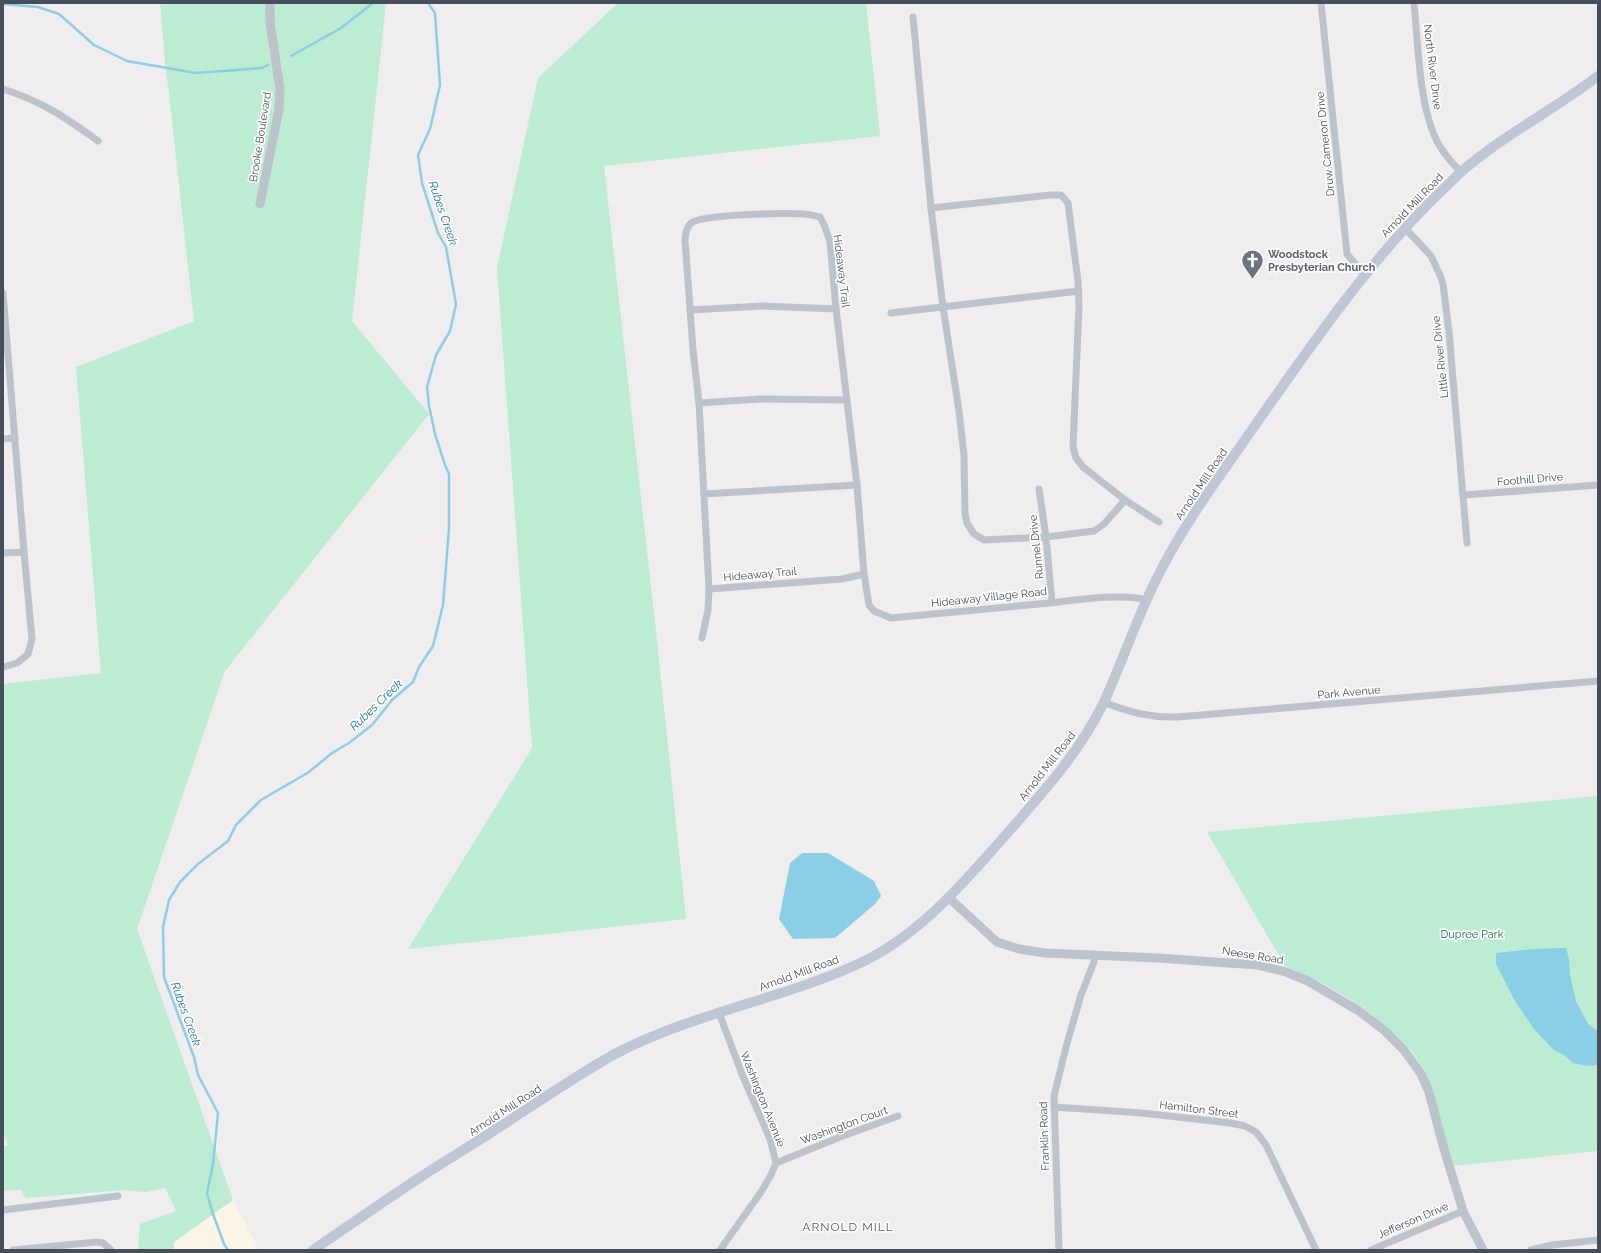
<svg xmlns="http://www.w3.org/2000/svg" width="1601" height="1253" viewBox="0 0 1601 1253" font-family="Raleway,sans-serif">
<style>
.commercial{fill:#faf5e6}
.green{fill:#bcecd1}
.water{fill:#8bcfe7}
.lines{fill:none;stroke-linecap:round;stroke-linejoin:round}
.stream{stroke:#8bcfe7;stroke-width:2.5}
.minor{stroke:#bcc3cb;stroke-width:7}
.tertiary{stroke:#bcc3cb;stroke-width:9}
.secondary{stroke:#bec7d3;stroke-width:10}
.labels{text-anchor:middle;stroke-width:3.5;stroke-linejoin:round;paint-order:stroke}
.street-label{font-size:11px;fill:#464f59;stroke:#fff}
.worship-label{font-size:11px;font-weight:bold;fill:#5b616d;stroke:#fff;text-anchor:start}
.park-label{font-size:11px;fill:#1b764d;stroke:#fff}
.water-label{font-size:12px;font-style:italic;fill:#137b9f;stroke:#fff}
.neighbourhood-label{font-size:12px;letter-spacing:1px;fill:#5a5d61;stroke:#fff}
</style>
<rect width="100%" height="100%" fill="#efeded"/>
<path class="commercial" d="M233 1200 259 1250H174V1242Z"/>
<g class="green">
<path d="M160 3H386L352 321 429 414 225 671 137 929 233 1200 174 1242V1250H138L140 1224 176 1211 165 1188 146 1192 124 1190 26 1198 21 1190 3 1191V1147L8 1145 3 1132V684L101 673 76 367 194 321 169 94 165 63Z"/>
<path d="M618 3H866L880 136 604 166 657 641 686 919 408 949 532 748 497 268 538 78Z"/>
<path d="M1598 796V1151L1453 1166 1433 1093 1425 1071 1412 1052 1398 1037 1365 1009 1325 984 1285 966 1207 832Z"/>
</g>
<g class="water">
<path d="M802 853H828L874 881 881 896 875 904 835 938 793 939 779 919 790 863Z"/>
<path d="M1566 948 1569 959 1570 975 1576 1001 1588 1024 1598 1031V1065L1587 1066 1573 1063 1564 1055 1554 1050 1534 1029 1515 1001 1496 964V953L1534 949Z"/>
</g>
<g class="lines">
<g class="stream">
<path d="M3 4 38 7 59 14 94 45 127 61 196 73 262 68 268 65"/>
<path d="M291 56 341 28 373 3"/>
<path d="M228 1250 224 1244 213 1214 207 1193 213 1164 218 1113 198 1075 194 1057 164 977 163 927 169 900 180 882 198 864 228 841 236 825 261 800 309 772 332 753 349 743 372 725 392 700 413 682 419 667 433 646 443 605 449 528V474L445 465 435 434 429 406 427 387 436 355 450 331 456 304 446 247 438 233 422 183 418 155 430 129 440 85 435 13 428 3"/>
</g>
<g class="minor">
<path d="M1321 3 1347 254 1365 275"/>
<path d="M1414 3C1418 43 1419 108 1438 143 1444 154 1452 163 1461 172"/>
<path d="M913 17 931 208 943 307 959 411 964 456 965 513 967 523 974 534 984 540 1046 537 1094 531 1104 524 1125 500"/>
<path d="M3 89C43 102 65 117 98 141"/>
<path d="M931 208 1050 195H1061L1068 203 1078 281 1079 306 1073 447 1076 458 1083 467 1125 500 1159 522"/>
<path d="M1405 228 1431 256 1440 275 1443 284 1449 332 1467 543"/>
<path d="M3 293 24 552 32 639 28 654 17 663 3 667"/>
<path d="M690 310 762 306 836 309"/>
<path d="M891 313 1079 291"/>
<path d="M699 403 760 399 847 400"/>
<path d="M3 439 15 438"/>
<path d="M1039 489 1046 537 1052 602"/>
<path d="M704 494 857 485"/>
<path d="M1464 495 1598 485"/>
<path d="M3 553 24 552"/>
<path d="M709 589 842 579 864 574"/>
<path d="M702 638 708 610 709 589 699 403 693 350 685 240C686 233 686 228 691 223 702 214 786 213 804 214 809 214 815 216 820 217L825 227 830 242 836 309 857 485 864 574 869 605 874 611 891 618C944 613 997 608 1049 603 1076 600 1122 593 1147 600"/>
<path d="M1104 702C1129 713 1151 718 1178 717L1598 681"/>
<path d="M719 1013 742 1074 770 1139 776 1163 771 1175 761 1192 720 1250"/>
<path d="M1054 1107 1142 1113 1230 1123 1245 1126 1256 1132 1266 1145 1316 1250"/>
<path d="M776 1163 840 1137 898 1116"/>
<path d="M3 1210 118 1196"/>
<path d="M13 1250 97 1242 103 1243 111 1250"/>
<path d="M1059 1250 1054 1096 1066 1047 1081 995 1094 962V956"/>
<path d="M1371 1250 1463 1211"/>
<path d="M1531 1250 1552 1245 1598 1240"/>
</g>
<g class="tertiary">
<path d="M260 204 279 109 280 90 270 22V3"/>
<path d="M948 897 997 942 1019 949 1045 953 1158 958 1257 965 1286 972 1308 981 1359 1011 1385 1031 1404 1050 1421 1074 1429 1092 1444 1149 1463 1211 1483 1250"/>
</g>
<path class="secondary" d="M313 1250C348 1226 383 1202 419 1178 445 1161 472 1145 498 1128 537 1103 575 1076 615 1054 691 1014 778 1000 856 965 919 937 966 880 1011 829 1046 789 1080 751 1104 702 1124 658 1139 611 1162 568 1189 516 1225 469 1258 421 1312 344 1366 266 1432 200 1442 191 1451 181 1461 172 1503 135 1554 110 1598 76"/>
</g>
<defs>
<symbol id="church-pin" viewBox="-11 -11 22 30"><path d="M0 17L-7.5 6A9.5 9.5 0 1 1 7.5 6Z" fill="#6b7280" stroke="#fff"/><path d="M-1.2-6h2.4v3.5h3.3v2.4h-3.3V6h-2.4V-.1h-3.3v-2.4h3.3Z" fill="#fff"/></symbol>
</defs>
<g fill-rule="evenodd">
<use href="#church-pin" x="1240" y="248" width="25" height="34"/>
</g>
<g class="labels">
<g class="street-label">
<text transform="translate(1433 67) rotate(83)" y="4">North River Drive</text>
<text transform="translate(260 137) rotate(-81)" y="4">Brooke Boulevard</text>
<text transform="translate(1325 144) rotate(-96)" y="4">Druw Cameron Drive</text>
<text transform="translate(1412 205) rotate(-46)" y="4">Arnold Mill Road</text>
<text transform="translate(842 271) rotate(83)" y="4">Hideaway Trail</text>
<text transform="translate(1440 357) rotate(-96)" y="4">Little River Drive</text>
<text transform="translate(1530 479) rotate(-5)" y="4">Foothill Drive</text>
<text transform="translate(1201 484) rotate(-56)" y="4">Arnold Mill Road</text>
<text transform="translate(1036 547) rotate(-96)" y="4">Runnel Drive</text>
<text transform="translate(760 574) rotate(-5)" y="4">Hideaway Trail</text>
<text transform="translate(989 597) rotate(-6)" y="4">Hideaway Village Road</text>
<text transform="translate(1349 692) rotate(-5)" y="4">Park Avenue</text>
<text transform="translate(1047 766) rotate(-52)" y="4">Arnold Mill Road</text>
<text transform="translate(1253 955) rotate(9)" y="4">Neese Road</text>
<text transform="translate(799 973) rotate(-20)" y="4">Arnold Mill Road</text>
<text transform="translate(763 1099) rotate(68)" y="4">Washington Avenue</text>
<text transform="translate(1199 1109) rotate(7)" y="4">Hamilton Street</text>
<text transform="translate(505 1110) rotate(-33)" y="4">Arnold Mill Road</text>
<text transform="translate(844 1125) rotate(-20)" y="4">Washington Court</text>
<text transform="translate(1044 1136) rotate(-92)" y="4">Franklin Road</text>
<text transform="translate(1413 1220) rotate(-23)" y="4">Jefferson Drive</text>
</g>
<g class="worship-label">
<text x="1268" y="258">Woodstock<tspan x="1268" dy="13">Presbyterian Church</tspan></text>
</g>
<g class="park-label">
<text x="1472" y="938">Dupree Park</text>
</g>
<g class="water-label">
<text transform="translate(443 213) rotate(71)" y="4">Rubes Creek</text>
<text transform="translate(376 705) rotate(-44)" y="4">Rubes Creek</text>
<text transform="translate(186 1014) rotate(70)" y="4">Rubes Creek</text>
</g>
<g class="neighbourhood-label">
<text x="848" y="1231">ARNOLD MILL</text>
</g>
</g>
<rect width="1601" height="1253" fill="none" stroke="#464f59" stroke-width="8"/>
</svg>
